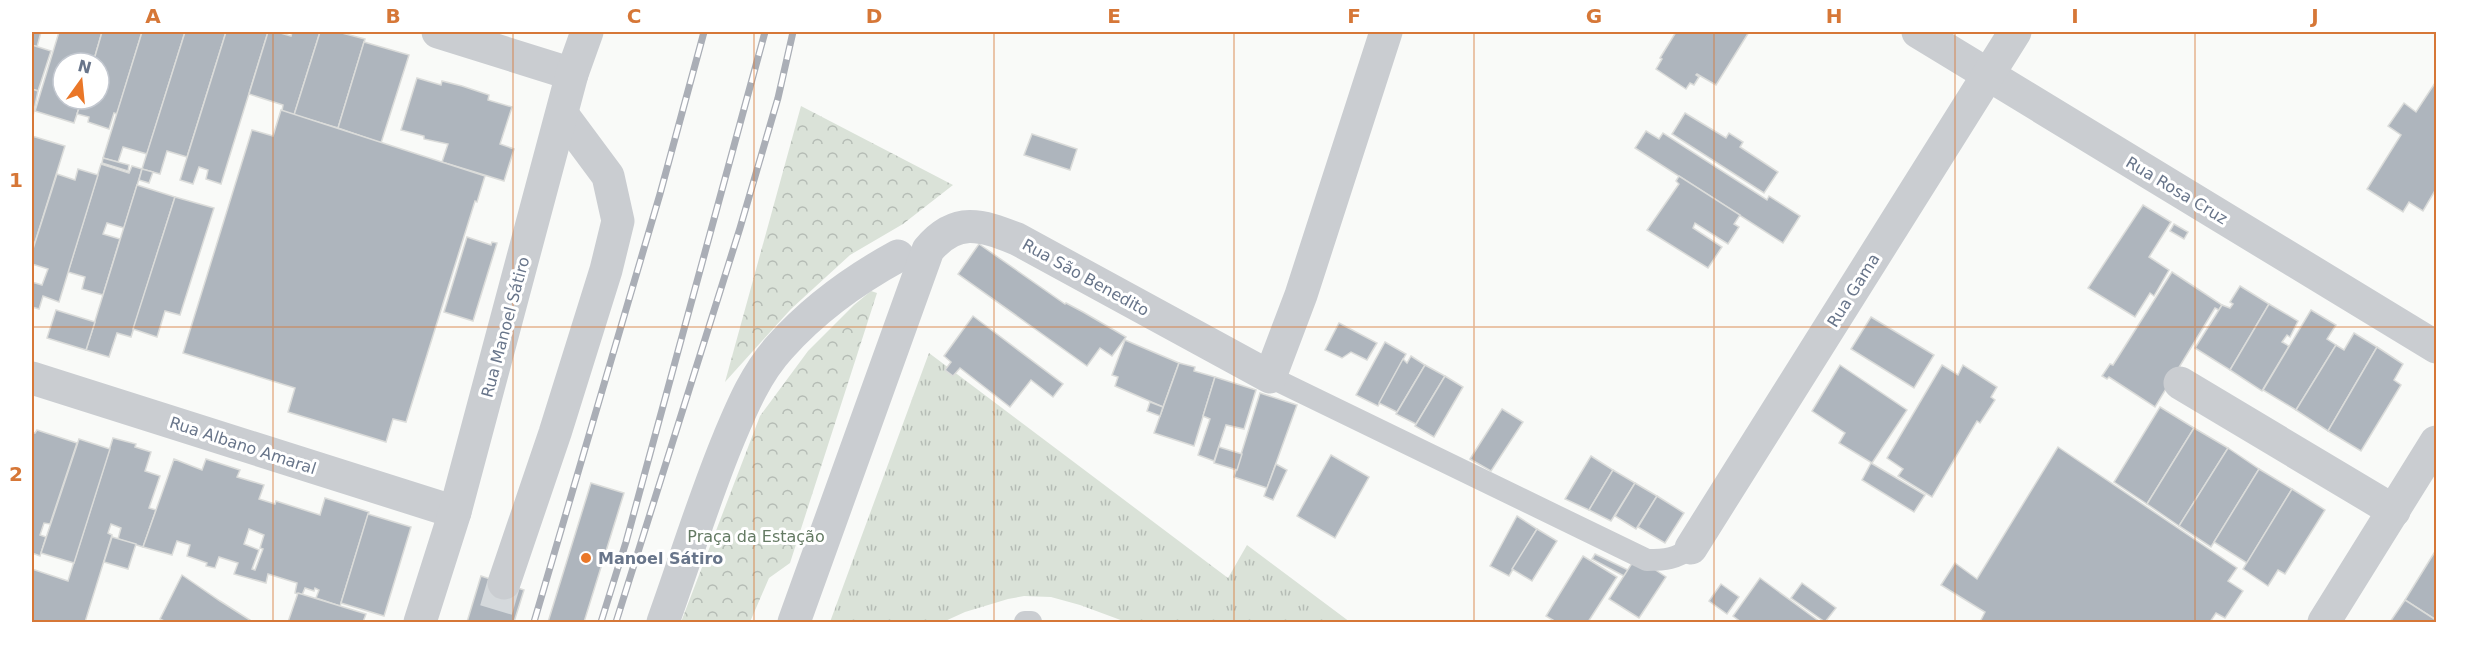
<svg xmlns="http://www.w3.org/2000/svg" width="2468" height="654" viewBox="0 0 2468 654" font-family="'DejaVu Sans',sans-serif">
<style>
.grass{fill:url(#grass-tufts)}
.park{fill:url(#park-crowns)}
.building{fill:#aeb5bd;stroke:#dbdcda;stroke-width:1.5;fill-rule:evenodd}
.lines{fill:none;stroke-linecap:round;stroke-linejoin:round}
.pedestrian-tunnel{stroke:#d5d9dc;stroke-width:33;stroke-dasharray:33 16;stroke-linecap:butt}
.service{stroke:#cacdd1;stroke-width:22}
.pedestrian{stroke:#cacdd1;stroke-width:33}
.minor{stroke:#cacdd1;stroke-width:33}
.rail-casing{stroke:#aaaeb6;stroke-width:7}
.rail{stroke:#fff;stroke-width:4.5;stroke-dasharray:14;stroke-linecap:butt}
.grid{fill:none;stroke:#d67737;stroke-width:1.5;stroke-opacity:0.55}
.poi-dot{fill:#ea7728;stroke:#fff;stroke-width:2}
.labels{text-anchor:middle;stroke-width:6;stroke-linejoin:round;paint-order:stroke}
.street-label{font-size:16px;fill:#68758a;stroke:#fff}
.park-label{font-size:16px;fill:#647a63;stroke:#fff}
.poi-label{font-size:16px;font-weight:bold;fill:#68758a;stroke:#fff;text-anchor:start}
.neatline{fill:none;stroke:#d67737;stroke-width:2}
.grid-label{font-size:20px;text-anchor:middle;font-weight:bold;fill:#d67737}
</style>
<defs>
<pattern id="grass-tufts" width="24" height="20" patternUnits="userSpaceOnUse" patternTransform="scale(1.5)"><rect width="24" height="20" fill="#dae2d8"/><path d="M3 7l-1-3M5 7V3M7 7l1-3M15 17l-1-3M17 17v-4M19 17l1-3" fill="none" stroke="#b5bcb5"/></pattern>
<pattern id="park-crowns" width="20" height="18" patternUnits="userSpaceOnUse" patternTransform="scale(1.5)"><rect width="20" height="18" fill="#dae2d8"/><path d="M2 6a3 3 0 1 1 6 0M12 15a3 3 0 1 1 6 0" fill="none" stroke="#b5bcb5"/></pattern>
</defs>
<rect width="100%" height="100%" fill="#f9faf8"/>
<path class="grass" d="M929 353 1228 578 1247 545 1350 622H1126L1080 605 1051 597 1024 596 1008 599 965 612 943 622H830Z"/>
<g class="park">
<path d="M801 106 953 185 903 224 850 255 791 309 725 382Z"/>
<path d="M871 291 877 293 790 563 769 578 750 622H681L760 416 808 351 854 305Z"/>
</g>
<g class="building">
<path d="M32 32H41L37 47 32 45Z"/>
<path d="M59 32H102L93 63H63V99H82L74 123 35 111Z"/>
<path d="M102 32H142L117 114 114 113 109 129 88 122 89 117 77 114 82 99H99V63H93Z"/>
<path d="M142 32H185L147 154 123 147 118 162 103 158Z"/>
<path d="M185 32H226L187 157 167 151 160 174 142 169Z"/>
<path d="M226 32H268L221 184 206 179 208 170 199 167 193 184 180 180Z"/>
<path d="M268 32H277L291 36 292 32H320L294 115 282 111 283 105 249 94Z"/>
<path d="M320 32H338L365 39 338 128 294 115Z"/>
<path d="M1676 32H1749L1716 85 1697 74 1696 75 1699 77 1694 85 1690 83 1686 89 1656 69 1662 59 1660 58Z"/>
<path d="M364 42 409 55 381 143 338 128Z"/>
<path d="M32 45 51 51 38 91 32 89Z"/>
<path d="M417 78 441 85 442 81 462 86 489 95 488 100 512 107 500 144 514 149 504 181 442 162 448 144 424 139V136L401 130Z"/>
<path d="M2435 83 2436 189 2423 211 2409 202 2403 212 2367 189 2401 135 2388 126 2404 103 2416 112Z"/>
<path d="M32 89 38 91 32 121Z"/>
<path d="M281 110 485 176 477 202 475 201 406 422 393 419 386 442 288 412 295 388 183 353 252 130 273 136Z"/>
<path d="M1685 113 1726 138 1729 133 1743 142 1740 147 1778 172 1764 193 1672 134Z"/>
<path d="M1646 131 1659 139 1663 133 1767 200 1769 196 1800 216 1783 243 1635 148Z"/>
<path d="M1032 134 1077 149 1070 170 1024 155Z"/>
<path d="M32 136 65 146 32 252Z"/>
<path d="M103 158 129 165 128 171 102 163Z"/>
<path d="M101 164 129 173 132 166 142 169 124 228 107 223 103 234 120 239 103 295 82 289 85 277 68 272Z"/>
<path d="M78 169 98 175 59 302 43 296 39 309 32 307V282L42 285 48 269 32 264V252L57 174 75 180Z"/>
<path d="M142 169 153 172 149 183 139 180Z"/>
<path d="M1679 176 1740 215 1734 224 1739 227 1728 244 1695 223 1693 228 1722 247 1708 268 1647 230 1679 184 1676 181Z"/>
<path d="M137 185 175 197 131 337 117 333 109 357 86 350Z"/>
<path d="M175 197 214 208 180 315 165 311 157 337 133 329Z"/>
<path d="M2143 205 2171 222 2149 257 2169 270 2154 296 2150 293 2135 317 2088 288Z"/>
<path d="M2174 224 2188 232 2184 239 2170 231Z"/>
<path d="M467 237 491 245 492 242 497 243 473 321 444 312Z"/>
<path d="M979 244 1065 304 1066 303 1083 312 1126 337 1112 356 1100 348 1087 366 958 274Z"/>
<path d="M2172 272 2222 305 2219 310 2215 308 2155 407 2109 377 2107 379 2102 376 2110 364 2113 365Z"/>
<path d="M2240 286 2269 304 2230 370 2195 348 2222 305 2230 308 2233 304 2230 302Z"/>
<path d="M2269 304 2298 321 2290 337 2287 335 2282 342 2289 346 2262 391 2230 370Z"/>
<path d="M56 310 95 322 86 350 47 338Z"/>
<path d="M2311 310 2336 325 2327 339 2336 345 2296 410 2263 390Z"/>
<path d="M973 316 1063 384 1053 397 1031 380 1010 407 960 368 953 376 945 370 951 362 944 356Z"/>
<path d="M1871 317 1934 355 1914 388 1851 349Z"/>
<path d="M1339 323 1377 343 1367 360 1351 352 1342 358 1325 350Z"/>
<path d="M2354 333 2377 347 2328 431 2296 410 2336 345 2344 350Z"/>
<path d="M1125 340 1179 363 1163 407 1115 386 1118 377 1112 375Z"/>
<path d="M1385 342 1406 354 1378 406 1356 395Z"/>
<path d="M2377 347 2403 364 2394 380 2401 385 2361 451 2328 431Z"/>
<path d="M1411 356 1425 365 1397 412 1379 403 1403 359 1407 363Z"/>
<path d="M1179 363 1195 367 1194 371 1215 377 1194 446 1154 433Z"/>
<path d="M1425 365 1445 376 1416 424 1396 414Z"/>
<path d="M1840 365 1907 410 1872 463 1839 443 1845 433 1812 411Z"/>
<path d="M1942 365 1958 375 1963 365 1997 387 1991 397 1995 400 1980 423 1977 421 1932 497 1898 476 1903 469 1887 458Z"/>
<path d="M1445 376 1463 387 1434 437 1415 426Z"/>
<path d="M1215 377 1256 390 1244 429 1226 425 1214 461 1198 455 1210 419 1203 416Z"/>
<path d="M1260 393 1297 405 1267 488 1234 477Z"/>
<path d="M1150 402 1163 407 1160 416 1147 411Z"/>
<path d="M2160 407 2194 428 2147 504 2114 482Z"/>
<path d="M1502 409 1523 422 1491 471 1470 459Z"/>
<path d="M2194 428 2228 448 2179 526 2147 504Z"/>
<path d="M37 430 77 443 50 524 44 523 40 535 46 537 40 556 32 553V432L35 433Z"/>
<path d="M113 438 136 444 135 447 151 452 145 471 160 476 149 508 156 510 143 547 118 539 121 528 111 524 108 533 112 535 85 622H32V569L68 581Z"/>
<path d="M79 439 110 449 74 563 41 553Z"/>
<path d="M1219 447 1242 454 1237 470 1214 463Z"/>
<path d="M2058 447 2237 568 2228 581 2243 591 2225 618 2216 613 2210 622H1980L1985 612 1941 585 1955 563 1977 579Z"/>
<path d="M2228 448 2259 469 2211 547 2179 526Z"/>
<path d="M1331 455 1369 477 1335 538 1297 516Z"/>
<path d="M1591 456 1613 470 1589 510 1565 499Z"/>
<path d="M174 459 202 470 206 459 240 470 237 477 264 485 259 499 275 504 276 501 320 515 325 498 369 512 340 606 316 598 319 590 315 588 314 591 305 588 302 595 295 593 297 583 268 574 266 583 234 574 238 563 219 557 215 568 206 566 207 563 187 556 190 545 177 541 172 555 143 547ZM249 529 264 535 260 548 263 549 255 570 252 569 259 550 244 544Z"/>
<path d="M1871 463 1925 495 1914 512 1862 480Z"/>
<path d="M1276 464 1287 470 1273 500 1264 496Z"/>
<path d="M2259 469 2292 489 2247 563 2214 542Z"/>
<path d="M1613 470 1635 483 1611 521 1589 510Z"/>
<path d="M591 483 624 493 584 622H548Z"/>
<path d="M1635 483 1657 496 1636 529 1615 516Z"/>
<path d="M2292 489 2325 510 2285 574 2278 570 2268 586 2243 569Z"/>
<path d="M1657 496 1684 513 1665 543 1638 527Z"/>
<path d="M368 514 411 527 384 616 341 603Z"/>
<path d="M1517 516 1537 529 1509 576 1490 566Z"/>
<path d="M1537 529 1557 541 1532 581 1512 569Z"/>
<path d="M112 537 136 544 128 569 104 562Z"/>
<path d="M2436 550V620L2405 600Z"/>
<path d="M1595 554 1628 570 1624 576 1592 559Z"/>
<path d="M1583 556 1617 577 1588 622H1556L1546 616Z"/>
<path d="M1636 557 1666 577 1639 618 1609 599Z"/>
<path d="M182 575 220 601 253 622H166L160 619Z"/>
<path d="M481 576 524 590 514 622H467Z"/>
<path d="M1760 578 1820 622H1741L1733 616Z"/>
<path d="M1802 583 1836 608 1825 622 1791 598Z"/>
<path d="M1721 584 1739 597 1727 614 1709 601Z"/>
<path d="M298 593 366 614 363 622H288Z"/>
<path d="M2405 600 2436 620V622H2390Z"/>
</g>
<g class="lines">
<path class="pedestrian-tunnel" d="M496 610 504 583"/>
<g class="service">
<path d="M1270 377 1647 560C1665 560 1676 559 1691 548"/>
<path d="M1025 622H1031"/>
</g>
<g class="pedestrian">
<path d="M504 583 555 433 606 270 618 221 608 176 562 114"/>
<path d="M663 622C685 561 704 498 729 438 742 407 756 373 780 347 813 310 854 280 898 256"/>
</g>
<g class="minor">
<path d="M438 32 572 74"/>
<path d="M1918 32 2436 347"/>
<path d="M32 378 455 512"/>
<path d="M2180 383 2394 511"/>
<path d="M1691 548 2015 32"/>
<path d="M420 622 455 512 572 74 587 32"/>
<path d="M794 622 928 250C956 216 981 225 1017 239L1270 377 1301 295 1386 32"/>
<path d="M2324 622 2436 442"/>
</g>
<defs>
<g id="rail">
<path d="M534 622 660 194 704 32"/>
<path d="M601 622 626 542 765 32"/>
<path d="M616 622 740 228 778 98 793 32"/>
</g>
</defs>
<use href="#rail" class="rail-casing"/>
<use href="#rail" class="rail"/>
</g>
<path class="grid" d="M273 32V622M513 32V622M754 32V622M994 32V622M1234 32V622M1474 32V622M1714 32V622M1955 32V622M2195 32V622M32 327H2436"/>
<circle class="poi-dot" cx="586" cy="558" r="6"/>
<g class="labels">
<g class="street-label">
<text transform="translate(2177 190) rotate(31)" y="6">Rua Rosa Cruz</text>
<text transform="translate(1086 277) rotate(29)" y="6">Rua São Benedito</text>
<text transform="translate(1853 290) rotate(-58)" y="6">Rua Gama</text>
<text transform="translate(505 327) rotate(-75)" y="6">Rua Manoel Sátiro</text>
<text transform="translate(243 445) rotate(18)" y="6">Rua Albano Amaral</text>
</g>
<g class="park-label">
<text x="756" y="542">Praça da Estação</text>
</g>
<g class="poi-label">
<text x="598" y="564">Manoel Sátiro</text>
</g>
</g>
<rect width="2468" height="654" fill="none" stroke="#ffffff" stroke-width="66"/>
<g transform="translate(81 81) rotate(15)"><circle r="28" fill="#ffffff" stroke="#c3c8d0" stroke-width="1.5"/>
<path d="M0-4.5L10 22L0 15L-10 22Z" fill="#ea7728"/>
<text y="-9" font-size="16" font-weight="bold" text-anchor="middle" fill="#68758a">N</text>
</g>
<rect x="33" y="33" width="2402" height="588" class="neatline"/>
<g class="grid-label">
<text x="153" y="23">A</text>
<text x="393" y="23">B</text>
<text x="634" y="23">C</text>
<text x="874" y="23">D</text>
<text x="1114" y="23">E</text>
<text x="1354" y="23">F</text>
<text x="1594" y="23">G</text>
<text x="1834" y="23">H</text>
<text x="2075" y="23">I</text>
<text x="2315" y="23">J</text>
<text x="16" y="187">1</text>
<text x="16" y="481">2</text>
</g>
</svg>
